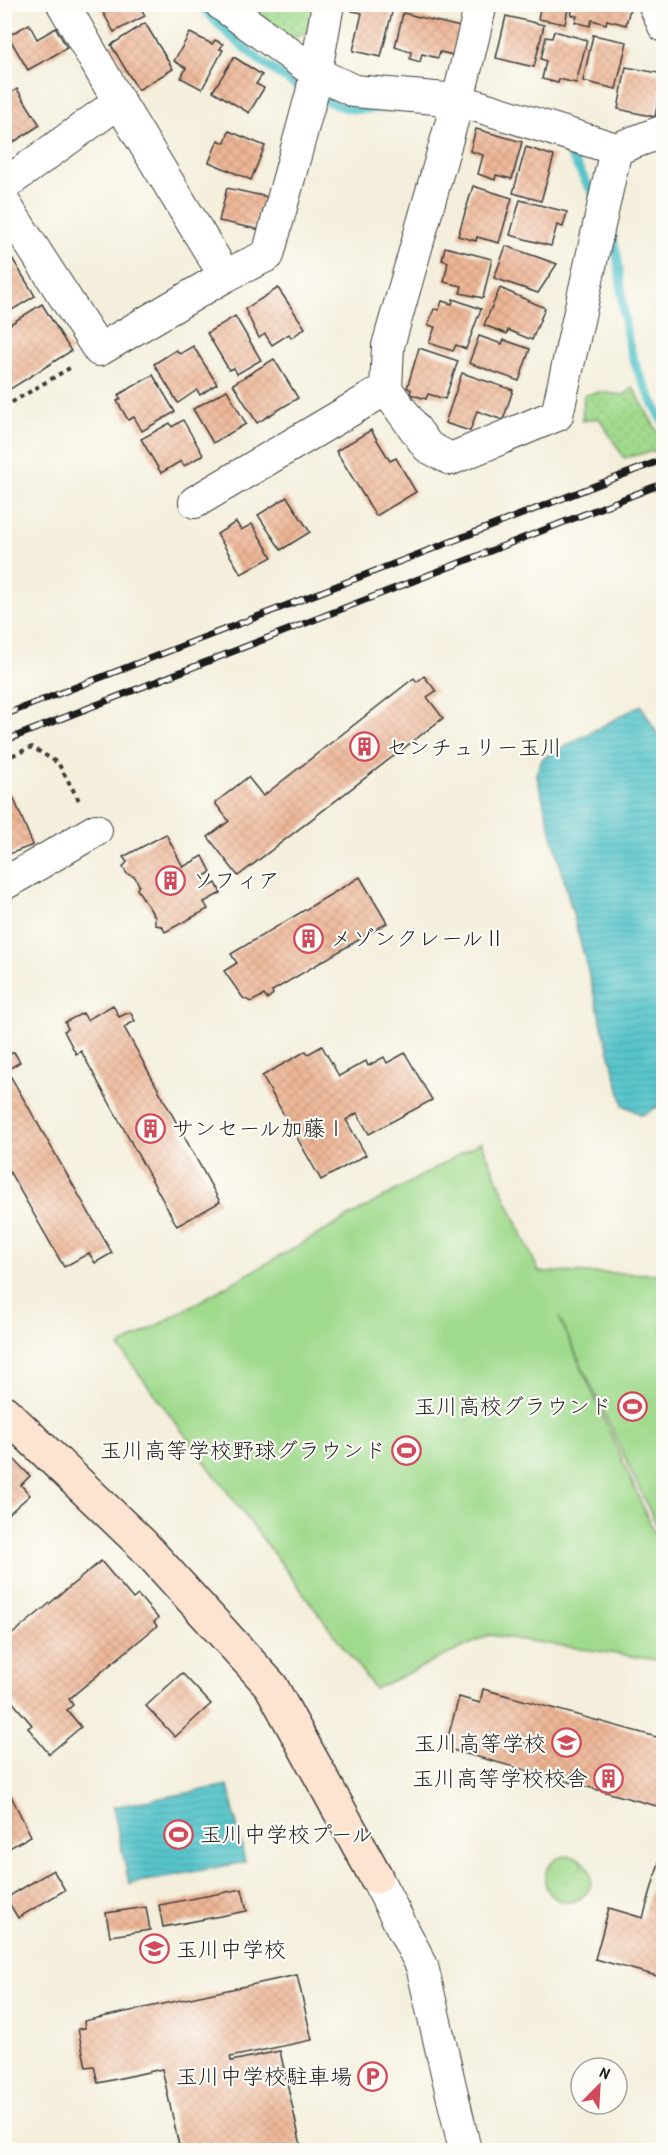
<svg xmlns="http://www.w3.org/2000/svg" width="668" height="2155" viewBox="0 0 668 2155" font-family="'Patrick Hand','Klee One',sans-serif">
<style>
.grass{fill:url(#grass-tufts);stroke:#5e7b54;stroke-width:1.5}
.park{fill:url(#park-dots);stroke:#5e7b54;stroke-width:1.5}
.pitch{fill:#a0da8d;stroke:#5e7b54;stroke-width:1.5}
.water{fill:url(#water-rules);stroke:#3a7074;stroke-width:1.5}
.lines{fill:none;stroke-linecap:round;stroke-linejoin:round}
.stream{stroke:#57c5cb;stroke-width:9}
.building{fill:url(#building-cross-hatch)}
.street-casing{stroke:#3c3c39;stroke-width:34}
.secondary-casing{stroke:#3c3c39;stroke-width:36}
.path{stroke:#3c3c39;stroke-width:4;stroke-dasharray:4.5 4.5;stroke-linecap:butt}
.street{stroke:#fff;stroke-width:32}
.secondary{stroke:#fde4d1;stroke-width:33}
.rail-casing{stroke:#1c1c1c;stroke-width:7}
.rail{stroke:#fdfcf7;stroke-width:4.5;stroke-dasharray:14;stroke-linecap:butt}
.labels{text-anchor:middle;stroke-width:4.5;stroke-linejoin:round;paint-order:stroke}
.poi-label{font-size:22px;fill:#1c1c1c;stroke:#fdfcf7;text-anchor:start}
</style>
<defs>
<pattern id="grass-tufts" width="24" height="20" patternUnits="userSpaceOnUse" patternTransform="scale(1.5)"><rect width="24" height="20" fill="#a0da8d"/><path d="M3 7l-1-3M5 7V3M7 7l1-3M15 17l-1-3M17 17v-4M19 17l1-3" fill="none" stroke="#89ba79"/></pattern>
<pattern id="park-dots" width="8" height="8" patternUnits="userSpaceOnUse" patternTransform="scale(1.5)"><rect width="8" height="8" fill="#a0da8d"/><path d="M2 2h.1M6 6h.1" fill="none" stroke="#89ba79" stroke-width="1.8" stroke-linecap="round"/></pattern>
<pattern id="water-rules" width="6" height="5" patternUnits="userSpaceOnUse" patternTransform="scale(1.5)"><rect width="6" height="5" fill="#57c5cb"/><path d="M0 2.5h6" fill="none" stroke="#4ba9ae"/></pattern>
<pattern id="building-cross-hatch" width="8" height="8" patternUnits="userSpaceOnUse" patternTransform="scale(1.5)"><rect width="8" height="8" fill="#eeb696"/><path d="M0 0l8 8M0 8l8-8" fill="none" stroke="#cc9c81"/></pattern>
</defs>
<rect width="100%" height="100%" fill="#fdfcf7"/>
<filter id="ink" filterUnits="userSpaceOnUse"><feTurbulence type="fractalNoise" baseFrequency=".0167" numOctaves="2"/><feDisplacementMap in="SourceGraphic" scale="12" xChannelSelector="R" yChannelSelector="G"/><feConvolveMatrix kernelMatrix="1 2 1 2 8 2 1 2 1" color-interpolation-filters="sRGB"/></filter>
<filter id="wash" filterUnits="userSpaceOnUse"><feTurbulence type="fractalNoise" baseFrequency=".008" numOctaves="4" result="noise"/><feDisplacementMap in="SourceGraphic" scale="24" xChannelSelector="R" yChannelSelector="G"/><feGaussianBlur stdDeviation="1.35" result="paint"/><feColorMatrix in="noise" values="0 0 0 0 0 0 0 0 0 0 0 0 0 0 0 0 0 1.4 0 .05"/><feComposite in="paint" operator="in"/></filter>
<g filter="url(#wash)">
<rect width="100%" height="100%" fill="#f4efdc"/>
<circle class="grass" cx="568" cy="1879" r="23"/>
<g class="park">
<path d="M247 4 316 5 311 31 289 40Z"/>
<path d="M633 387 663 442V449L624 458 599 418 582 421 584 395 599 392 624 395Z"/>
</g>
<path class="pitch" d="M481 1142 539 1272 663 1274V1539L559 1317 663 1552V1661L489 1635 375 1689 119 1347Z"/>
<g class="water">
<path d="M641 705 664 745 663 1104 642 1115 623 1105 536 773 543 758Z"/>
<path d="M228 1785 245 1862 129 1884 113 1807Z"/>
</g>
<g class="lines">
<g class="stream">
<path d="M201 4C229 42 306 101 353 109 363 110 375 108 386 108"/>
<path d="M560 145 566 147 596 199"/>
<path d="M608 226C622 258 620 295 626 329 631 364 648 392 664 423"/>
</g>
</g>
<g id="blocks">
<g class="building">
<path d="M104 4H139L145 16 114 32 100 7Z"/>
<path d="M353 4H394L381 57 353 51 362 13 352 11Z"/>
<path d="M541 4H569L565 24 538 19Z"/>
<path d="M574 4H631L626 25 607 20 606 24 592 20 590 26 575 22 577 16 571 15Z"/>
<path d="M403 13 460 27 453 55 440 52 438 58 422 54 420 62 410 59 411 52 395 47Z"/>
<path d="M506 16 544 25 534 67 496 58Z"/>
<path d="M145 23 173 69 138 90 111 45Z"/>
<path d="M29 24 37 39 56 28 67 48 28 70 8 36Z"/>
<path d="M554 31 587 40 576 83 559 79 558 83 542 79 546 61 541 59 546 37 552 38Z"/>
<path d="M190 33 212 44 215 40 223 44 220 49 223 50 202 89 181 78 186 68 174 61Z"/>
<path d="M593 35 627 42 616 89 583 81Z"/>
<path d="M234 57 262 75 256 84 264 88 249 113 213 91Z"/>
<path d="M626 67 664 74V92L660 91 655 117 618 109Z"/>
<path d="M17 89 40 125 11 144 4 134V98Z"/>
<path d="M476 129 522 142 512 179 496 175 495 180 478 174 483 155 470 151Z"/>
<path d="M229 131 265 146 251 180 209 162 218 140 225 143Z"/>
<path d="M526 147 554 156 541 201 513 193Z"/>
<path d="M473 186 512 198 499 243 477 237 476 241 458 236Z"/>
<path d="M227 188 268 197 261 230 219 221Z"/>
<path d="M520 200 567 212 563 227 557 225 551 246 510 235Z"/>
<path d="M506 246 557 264 538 293 494 278Z"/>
<path d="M445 247 492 259 483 298 460 293 462 286 444 282 448 262 442 260Z"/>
<path d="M9 253 35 296 12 310 4 298V255Z"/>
<path d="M278 288 305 328 291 338 289 334 272 345 265 334 259 338 245 309Z"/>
<path d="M500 288 545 308 532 340 508 330 507 334 484 325Z"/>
<path d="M453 299 481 309 466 349 456 345 453 351 429 343 435 327 428 325 434 309 439 310 442 301 452 304Z"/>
<path d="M42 304 71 351 4 393V328Z"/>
<path d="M235 316 261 360 237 374 234 368 229 370 207 333Z"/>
<path d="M479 336 502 344 504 340 530 349 519 381 469 363Z"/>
<path d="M193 346 217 384 200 395 197 390 178 403 154 364 176 350 180 354Z"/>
<path d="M419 348 458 361 445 399 428 394 426 399 410 394 411 389 407 388Z"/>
<path d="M274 359 298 398 257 423 233 384Z"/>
<path d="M462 373 513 390 503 420 477 411 470 431 445 423Z"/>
<path d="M153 375 175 412 142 431 134 417 128 420 117 401 121 399 118 395Z"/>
<path d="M227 390 246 424 213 443 193 409Z"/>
<path d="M183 420 203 455 184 466 181 461 161 473 141 439 170 423 172 427Z"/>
<path d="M371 430 390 461 396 458 416 492 376 516 336 451Z"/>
<path d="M287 497 310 532 281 550 258 515Z"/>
<path d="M236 522 241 530 252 524 272 557 241 574 217 534Z"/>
<path d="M424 676 436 691 427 697 443 718 238 876 208 837 229 821 215 803 248 777 263 796 414 678 417 682Z"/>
<path d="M12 794 33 845 4 856V797Z"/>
<path d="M166 834 183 867 203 856 211 872 203 877 209 887 216 883 221 893 204 902 208 909 165 932 162 926 155 925V917L137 889 139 885 135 877 127 874 123 867 127 862 123 857Z"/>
<path d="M360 877 387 923 272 991 273 994 267 999 264 995 251 1002 243 998 224 971 237 963 231 954Z"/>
<path d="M113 1005 119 1017 130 1012 135 1021 124 1027 220 1202 177 1226 81 1051 76 1054 64 1031 68 1029 65 1022 83 1013 87 1020Z"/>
<path d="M322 1046 339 1076 366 1061 368 1066 384 1057 387 1063 405 1053 432 1100 369 1134 357 1113 346 1120 366 1155 321 1180 262 1076 306 1051 308 1054Z"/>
<path d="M14 1052 20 1062 7 1070 112 1253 95 1263 89 1253 64 1267 4 1162V1057Z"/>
<path d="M11 1456 30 1476 21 1485 30 1495 4 1518V1462Z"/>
<path d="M101 1561 133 1599 138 1595 158 1618 154 1622 157 1626 69 1699 73 1705 67 1710 81 1727 49 1754 28 1728 32 1725 4 1692V1641Z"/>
<path d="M182 1673 211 1704 175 1737 146 1706Z"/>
<path d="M483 1689 664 1739V1808L445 1748 459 1697 480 1703Z"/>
<path d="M4 1782 31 1836 4 1851Z"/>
<path d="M664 1845V1978L595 1959 609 1908 643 1918Z"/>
<path d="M53 1870 65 1890 18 1918 6 1898Z"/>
<path d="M242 1889 247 1911 163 1927 159 1905Z"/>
<path d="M146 1907 150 1930 110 1936 106 1913Z"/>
<path d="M297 1975 312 2040 230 2057 231 2061 280 2051 302 2150H180L162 2069 98 2083 94 2066 86 2067 78 2029 85 2028 84 2021Z"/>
</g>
</g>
</g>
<g filter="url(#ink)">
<use href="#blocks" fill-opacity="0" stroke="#3c3c39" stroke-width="1.5"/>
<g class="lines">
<defs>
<g id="street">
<path d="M221 4 316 73 354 91 458 100 616 149 664 131"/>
<path d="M481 4 458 100 388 346 386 389 428 447 451 459 557 415 616 149"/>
<path d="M654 4 664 26"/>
<path d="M119 102 225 276"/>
<path d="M4 185 119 102 63 4"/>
<path d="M4 203 99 350 225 276 268 255 312 93 328 4"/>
<path d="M195 502 386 389"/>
<path d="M4 884 96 830"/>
<path d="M376 1877 422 1966 465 2150"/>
</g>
<path id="secondary" d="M4 1412 142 1544 271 1686 376 1877"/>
</defs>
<use href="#street" class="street-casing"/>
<use href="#secondary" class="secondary-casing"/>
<g class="path">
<path d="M4 407 73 366"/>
<path d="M4 759 32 747 58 763 81 804"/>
</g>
<use href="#street" class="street"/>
<use href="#secondary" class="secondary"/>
<defs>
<g id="rail">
<path d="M4 715 664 459"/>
<path d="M4 741 664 483"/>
</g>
</defs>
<use href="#rail" class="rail-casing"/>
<use href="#rail" class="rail"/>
</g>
</g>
<defs>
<symbol id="building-ring" viewBox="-11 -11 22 22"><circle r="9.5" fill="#fdfcf7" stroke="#d1495b" stroke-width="1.5"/><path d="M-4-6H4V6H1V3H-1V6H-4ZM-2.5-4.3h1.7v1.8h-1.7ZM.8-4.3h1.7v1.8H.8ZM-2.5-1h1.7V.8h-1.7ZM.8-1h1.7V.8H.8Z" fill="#d1495b"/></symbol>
<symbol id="stadium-ring" viewBox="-11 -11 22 22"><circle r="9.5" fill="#fdfcf7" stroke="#d1495b" stroke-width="1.5"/><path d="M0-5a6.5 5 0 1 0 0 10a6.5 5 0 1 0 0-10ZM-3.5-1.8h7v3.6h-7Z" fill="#d1495b"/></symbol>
<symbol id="school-ring" viewBox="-11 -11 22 22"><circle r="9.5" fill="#fdfcf7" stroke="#d1495b" stroke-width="1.5"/><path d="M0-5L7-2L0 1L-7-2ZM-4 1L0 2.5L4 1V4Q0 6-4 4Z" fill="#d1495b"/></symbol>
<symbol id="parking-ring" viewBox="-11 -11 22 22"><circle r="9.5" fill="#fdfcf7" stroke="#d1495b" stroke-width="1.5"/><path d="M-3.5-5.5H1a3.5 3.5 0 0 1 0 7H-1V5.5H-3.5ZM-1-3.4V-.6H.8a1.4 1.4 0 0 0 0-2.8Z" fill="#d1495b"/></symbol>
</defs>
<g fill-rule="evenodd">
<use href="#building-ring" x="348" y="730" width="33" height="33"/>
<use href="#building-ring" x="154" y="864" width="33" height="33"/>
<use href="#building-ring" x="292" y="922" width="33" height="33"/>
<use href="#building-ring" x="134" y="1112" width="33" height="33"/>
<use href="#stadium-ring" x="616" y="1390" width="33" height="33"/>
<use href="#stadium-ring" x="390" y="1434" width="33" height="33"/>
<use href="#school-ring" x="550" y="1726" width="33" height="33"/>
<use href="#building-ring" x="592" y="1762" width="33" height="33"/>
<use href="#stadium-ring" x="162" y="1818" width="33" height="33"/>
<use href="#school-ring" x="138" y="1932" width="33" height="33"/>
<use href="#parking-ring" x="356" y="2060" width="33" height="33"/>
</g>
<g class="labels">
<g class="poi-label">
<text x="386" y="755">センチュリー玉川</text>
<text x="192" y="888">ソフィア</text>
<text x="330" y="946">メゾンクレールⅡ</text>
<text x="172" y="1136">サンセール加藤Ⅰ</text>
<text x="612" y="1414" text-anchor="end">玉川高校グラウンド</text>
<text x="386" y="1458" text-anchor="end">玉川高等学校野球グラウンド</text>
<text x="546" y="1751" text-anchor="end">玉川高等学校</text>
<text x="588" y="1786" text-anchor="end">玉川高等学校校舎</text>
<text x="200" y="1842">玉川中学校プール</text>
<text x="176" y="1957">玉川中学校</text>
<text x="352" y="2084" text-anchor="end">玉川中学校駐車場</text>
</g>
</g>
<rect width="668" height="2155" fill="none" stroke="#fdfcf7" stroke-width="24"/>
<g transform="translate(599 2086) rotate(24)"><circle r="28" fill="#fdfcf7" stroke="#a3a29f" stroke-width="1.5"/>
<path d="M0-4.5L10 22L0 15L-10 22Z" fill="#d1495b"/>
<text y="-9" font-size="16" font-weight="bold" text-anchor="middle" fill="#1c1c1c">N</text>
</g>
</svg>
